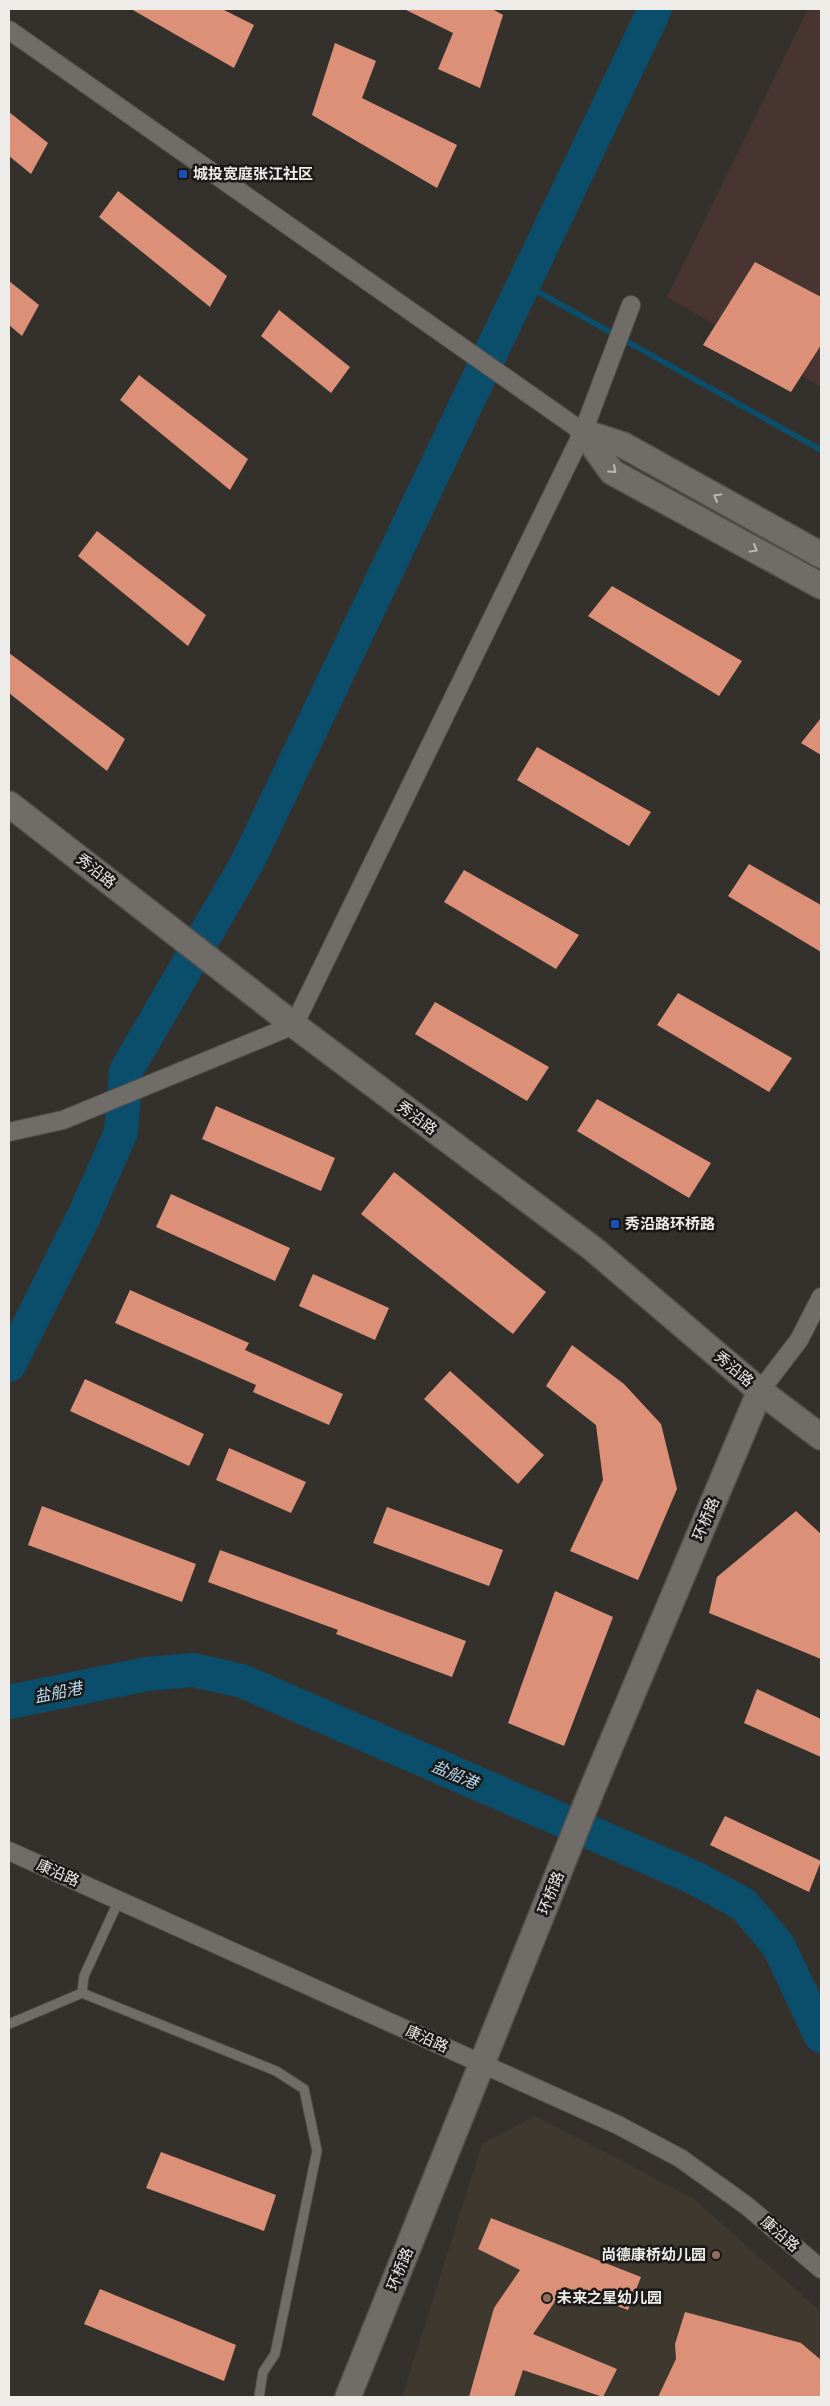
<svg xmlns="http://www.w3.org/2000/svg" width="830" height="2406" viewBox="0 0 830 2406" font-family="'Golos Text','Noto Sans SC',sans-serif">
<style>
.commercial{fill:#483431}
.built{fill:#3e382e}
.lines{fill:none;stroke-linecap:round;stroke-linejoin:round}
.stream{stroke:#0b4e6c;stroke-width:5.5}
.river{stroke:#0b4e6c;stroke-width:34}
.building{fill:#dc9078}
.lane-casing{stroke:#53504c;stroke-width:11}
.street-casing{stroke:#53504c;stroke-width:20}
.secondary-casing{stroke:#53504c;stroke-width:28}
.lane{stroke:#706d68;stroke-width:9}
.street{stroke:#706d68;stroke-width:18}
.secondary{stroke:#706d68;stroke-width:25}
.oneway{stroke:#bcb9b5}
.transit-dot{fill:#1a4fb4;stroke:#1b1917;stroke-width:2}
.education-dot{fill:#8d6e63;stroke:#1b1917;stroke-width:2}
.labels{text-anchor:middle;stroke-width:5;stroke-linejoin:round;paint-order:stroke}
.poi-label{font-size:15px;font-weight:bold;fill:#eeece9;stroke:#1b1917;text-anchor:start}
.street-label{font-size:15px;fill:#eeece9;stroke:#1b1917}
.water-label{font-size:16px;font-style:italic;fill:#b6ddf4;stroke:#1b1917}
</style>
<rect width="100%" height="100%" fill="#34312d"/>
<path class="commercial" d="M808 9H821V387L667 297Z"/>
<path class="built" d="M535 2116 693 2198 821 2312V2397H402L482 2144Z"/>
<g class="lines">
<path class="stream" d="M524 284 821 450"/>
<g class="river">
<path d="M9 1365 83 1218 121 1132 126 1071 247 863 655 9"/>
<path d="M9 1702 147 1674 193 1670 242 1681 695 1878 743 1904 778 1945 821 2036"/>
</g>
</g>
<g class="building">
<path d="M131 9H222L254 25 234 68Z"/>
<path d="M404 9H492L503 15 480 88 438 69 453 33Z"/>
<path d="M335 43 376 61 362 98 457 145 437 188 312 115Z"/>
<path d="M9 112 48 143 31 174 9 156Z"/>
<path d="M118 191 227 276 210 307 99 217Z"/>
<path d="M755 262 821 297V345L791 392 703 345Z"/>
<path d="M9 281 39 305 22 336 9 325Z"/>
<path d="M279 310 350 367 331 393 261 336Z"/>
<path d="M139 375 248 459 230 490 120 400Z"/>
<path d="M97 531 206 615 188 646 78 556Z"/>
<path d="M612 586 742 661 719 696 588 616Z"/>
<path d="M9 653 125 739 107 771 9 693Z"/>
<path d="M821 718V755L801 743Z"/>
<path d="M537 747 651 812 629 846 517 780Z"/>
<path d="M749 864 821 905V952L728 896Z"/>
<path d="M464 870 579 935 556 969 444 902Z"/>
<path d="M678 993 792 1058 769 1092 657 1025Z"/>
<path d="M435 1002 549 1067 527 1101 415 1034Z"/>
<path d="M597 1099 711 1163 689 1198 577 1131Z"/>
<path d="M216 1106 335 1158 321 1191 202 1139Z"/>
<path d="M394 1172 546 1292 513 1334 361 1214Z"/>
<path d="M171 1194 290 1248 275 1281 156 1227Z"/>
<path d="M313 1274 389 1308 375 1340 299 1306Z"/>
<path d="M130 1290 249 1343 245 1350 343 1394 329 1425 253 1392 256 1385 115 1323Z"/>
<path d="M572 1345 624 1384 661 1424 677 1489 638 1580 570 1551 603 1480 596 1425 546 1386Z"/>
<path d="M450 1371 544 1455 518 1484 424 1399Z"/>
<path d="M85 1379 204 1434 189 1466 70 1411Z"/>
<path d="M229 1448 306 1482 291 1513 216 1480Z"/>
<path d="M42 1506 196 1564 182 1602 28 1545Z"/>
<path d="M387 1507 503 1550 489 1586 373 1543Z"/>
<path d="M796 1511 821 1534V1659L709 1613 717 1577Z"/>
<path d="M220 1550 466 1641 452 1677 336 1634 338 1630 208 1582Z"/>
<path d="M555 1591 613 1617 564 1746 508 1723Z"/>
<path d="M757 1689 821 1719V1757L744 1723Z"/>
<path d="M725 1816 821 1861 809 1892 710 1845Z"/>
<path d="M161 2152 276 2195 264 2231 146 2188Z"/>
<path d="M491 2218 641 2277 628 2310 565 2287 533 2334 617 2369 603 2397 523 2370 514 2397H469L494 2308 520 2270 478 2249Z"/>
<path d="M100 2289 236 2345 224 2381 84 2324Z"/>
<path d="M685 2312 801 2343 821 2360V2397H658L676 2359 675 2344Z"/>
</g>
<g class="lines">
<defs>
<g id="lane">
<path d="M82 1993 84 1976 119 1900"/>
<path d="M9 2024 82 1993 276 2071 304 2089 317 2151 275 2354 263 2372 259 2397"/>
</g>
<g id="street">
<path d="M9 30 583 432"/>
<path d="M9 1132 63 1120 294 1025 583 432 631 305"/>
<path d="M760 1391 799 1340 821 1297"/>
<path d="M9 1851 618 2125 680 2158 747 2206 821 2269"/>
</g>
<g id="secondary">
<path d="M583 432 612 472 821 586"/>
<path d="M583 432 623 445 821 555"/>
<path d="M9 804 294 1025 592 1248 760 1391 821 1437"/>
<path d="M348 2397 591 1792 760 1391"/>
</g>
</defs>
<use href="#lane" class="lane-casing"/>
<use href="#street" class="street-casing"/>
<use href="#secondary" class="secondary-casing"/>
<use href="#lane" class="lane"/>
<use href="#street" class="street"/>
<use href="#secondary" class="secondary"/>
</g>
<defs><path id="oneway-chevron" d="M-2-3.5L2.5 0L-2 3.5" fill="none" stroke-width="1.6" stroke-linecap="round" stroke-linejoin="round" transform="scale(1.25)"/></defs>
<g class="oneway">
<use href="#oneway-chevron" transform="translate(613 470) rotate(42)"/>
<use href="#oneway-chevron" transform="translate(717 497) rotate(-151)"/>
<use href="#oneway-chevron" transform="translate(754 549) rotate(29)"/>
</g>
<g class="transit-dot">
<rect x="178" y="169" width="10" height="10" rx="2.5"/>
<rect x="610" y="1219" width="10" height="10" rx="2.5"/>
</g>
<g class="education-dot">
<circle cx="716" cy="2255" r="5"/>
<circle cx="547" cy="2298" r="5"/>
</g>
<g class="labels">
<g class="poi-label">
<text x="193" y="179">城投宽庭张江社区</text>
<text x="625" y="1229">秀沿路环桥路</text>
<text x="706" y="2260" text-anchor="end">尚德康桥幼儿园</text>
<text x="557" y="2303">未来之星幼儿园</text>
</g>
<g class="street-label">
<text transform="translate(96 871) rotate(38)" y="5">秀沿路</text>
<text transform="translate(417 1118) rotate(37)" y="5">秀沿路</text>
<text transform="translate(734 1369) rotate(40)" y="5">秀沿路</text>
<text transform="translate(706 1519) rotate(-67)" y="5">环桥路</text>
<text transform="translate(58 1873) rotate(24)" y="5">康沿路</text>
<text transform="translate(551 1893) rotate(-68)" y="5">环桥路</text>
<text transform="translate(427 2039) rotate(24)" y="5">康沿路</text>
<text transform="translate(780 2234) rotate(41)" y="5">康沿路</text>
<text transform="translate(400 2269) rotate(-68)" y="5">环桥路</text>
</g>
<g class="water-label">
<text transform="translate(58 1692) rotate(-11)" y="6">盐船港</text>
<text transform="translate(455 1774) rotate(23)" y="6">盐船港</text>
</g>
</g>
<rect width="830" height="2406" fill="none" stroke="#eeece9" stroke-width="20"/>
</svg>
